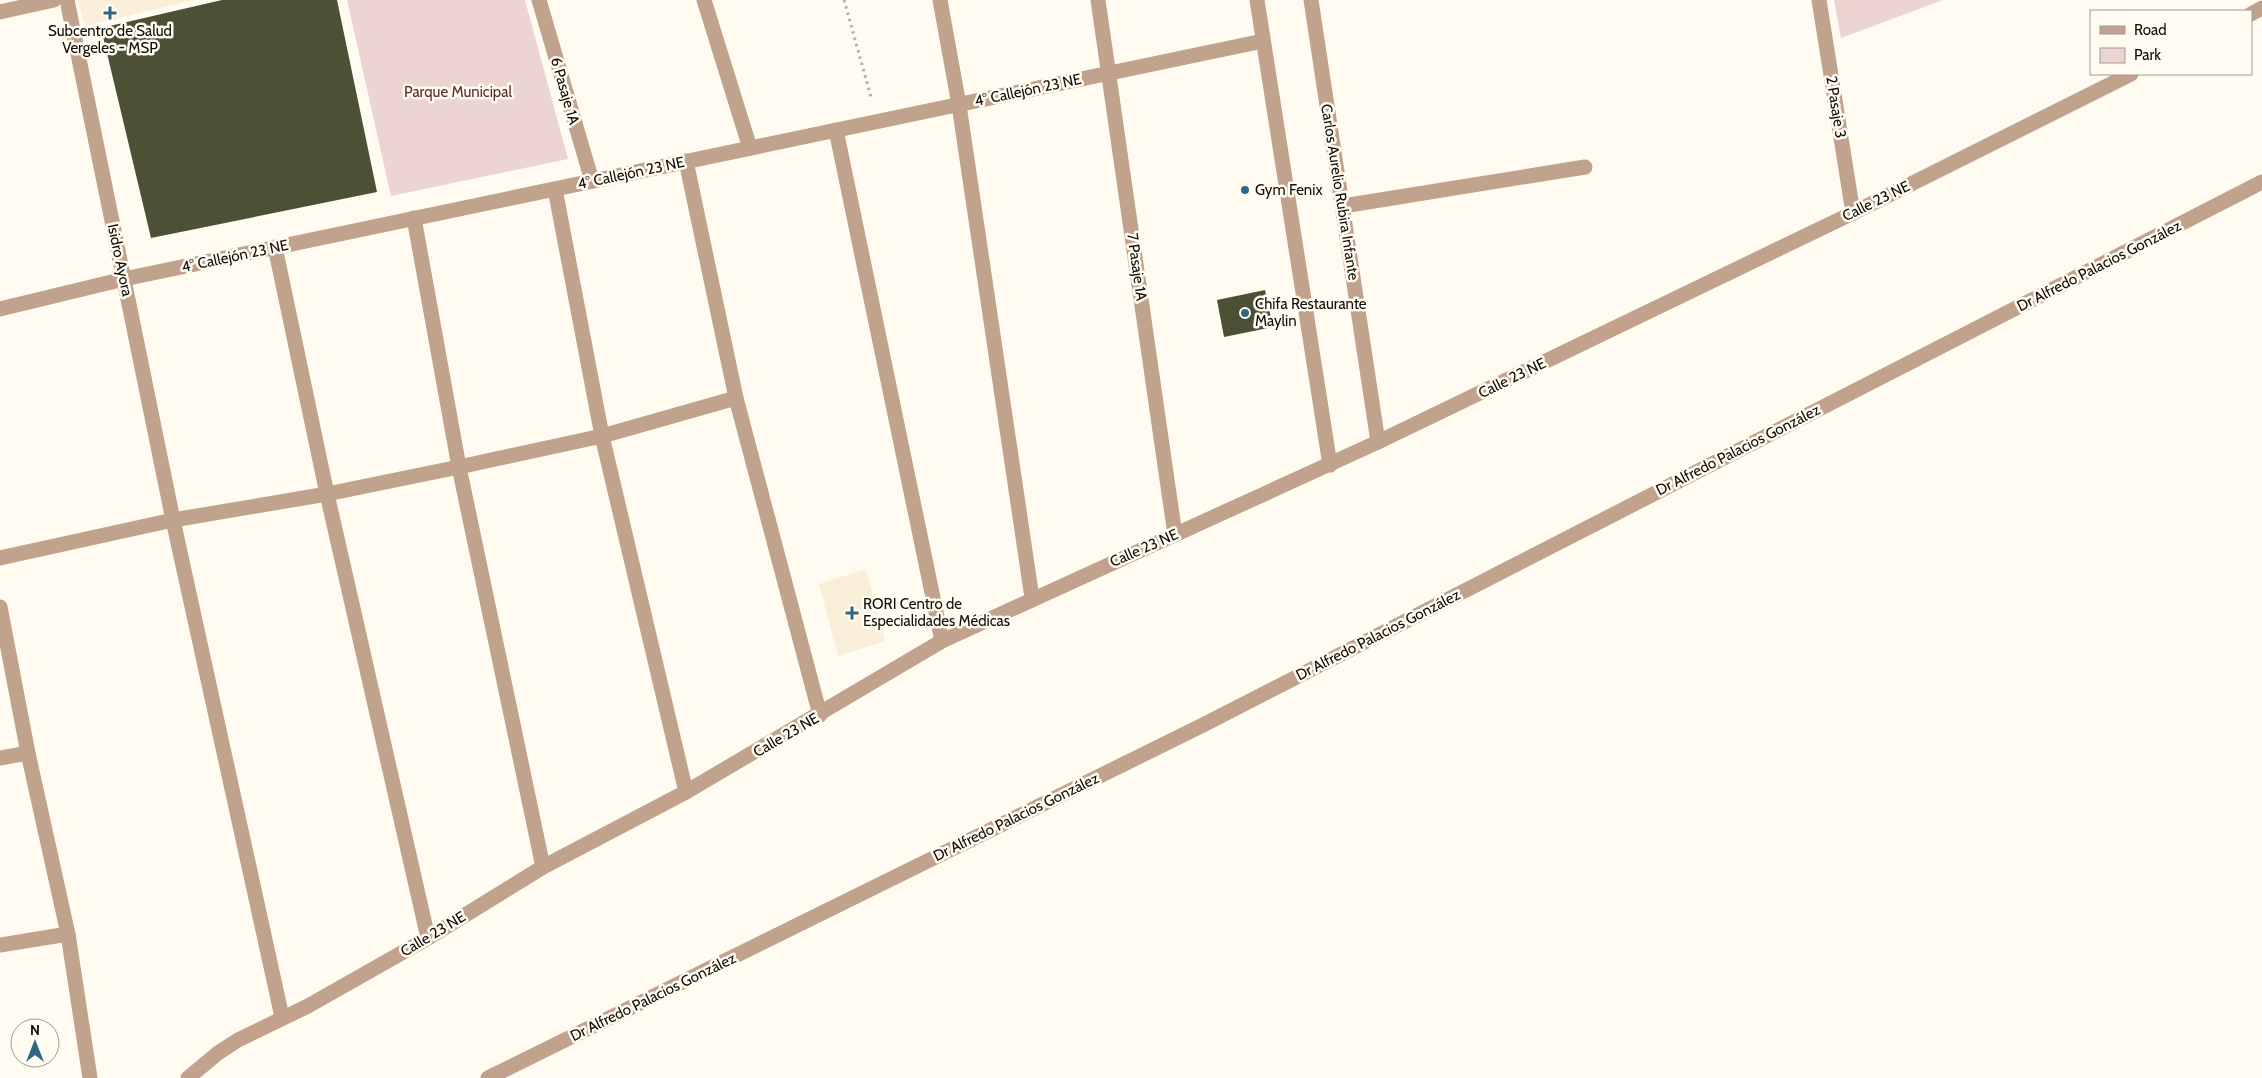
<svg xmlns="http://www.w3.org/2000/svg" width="2262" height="1078" viewBox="0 0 2262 1078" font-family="Cabin,sans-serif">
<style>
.built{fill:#f9efd8}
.green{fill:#ebd4d1}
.building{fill:#4c5136}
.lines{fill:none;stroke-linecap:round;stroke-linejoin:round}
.path{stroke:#b4b0a8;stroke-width:3;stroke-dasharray:2.5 4;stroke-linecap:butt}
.street{stroke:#c0a28d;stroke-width:15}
.poi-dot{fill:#316682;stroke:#fffbf1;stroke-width:2}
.labels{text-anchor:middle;stroke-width:5;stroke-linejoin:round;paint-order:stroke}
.poi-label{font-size:15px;fill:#100d08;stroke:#fffbf1;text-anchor:start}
.street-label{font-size:15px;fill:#100d08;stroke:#fffbf1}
.park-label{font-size:15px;fill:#5c2c27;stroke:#fffbf1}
</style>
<rect width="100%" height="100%" fill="#fffbf1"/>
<g class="built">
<path d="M78 0H194L85 26Z"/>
<path d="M866 569 885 641 838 656 819 584Z"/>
</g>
<g class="green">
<path d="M347 0H525L568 159 391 196Z"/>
<path d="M1834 0H1943L1841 38Z"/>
</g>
<g class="building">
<path d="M222 0H337L377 192 151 238 101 28Z"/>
<path d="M1265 290 1273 327 1224 337 1217 300Z"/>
</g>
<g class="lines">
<path class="path" d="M844 0 871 97"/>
<g class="street">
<path d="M67 0 173 520 282 1017"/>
<path d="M539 0 592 181"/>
<path d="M704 0 750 148"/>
<path d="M940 0 959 105 1032 598"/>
<path d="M1098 0 1175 535"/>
<path d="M1257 0 1330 465"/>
<path d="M1311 0 1378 442"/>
<path d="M1819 0 1853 213"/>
<path d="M0 12 54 0"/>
<path d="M2251 14 2262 8"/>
<path d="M836 130 942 641"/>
<path d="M686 161 736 398 820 715"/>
<path d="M555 189 602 436 686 792"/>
<path d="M1343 206 1585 167"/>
<path d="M414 218 459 467 543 867"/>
<path d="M275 247 327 494 428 938"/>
<path d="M0 309 124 279 1263 41"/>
<path d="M0 558 173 520 327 494 459 467 602 436 736 398"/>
<path d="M0 607 28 753 68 934 90 1078"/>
<path d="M0 758 28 753"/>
<path d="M0 945 68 934"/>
<path d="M188 1078 218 1053 238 1040 308 1006 428 938 543 867 686 792 942 641 1378 442 1853 213 2131 74"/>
<path d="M488 1078 1203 725 2262 182"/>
</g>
</g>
<g class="poi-dot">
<path d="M107.5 5.5h5v5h5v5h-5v5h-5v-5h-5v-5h5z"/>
<circle cx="1245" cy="190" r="5"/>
<circle cx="1245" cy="313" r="5"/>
<path d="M849.5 605.5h5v5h5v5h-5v5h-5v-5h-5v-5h5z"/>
</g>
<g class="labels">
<g class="poi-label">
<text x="110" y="36" text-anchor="middle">Subcentro de Salud<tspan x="110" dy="17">Vergeles - MSP</tspan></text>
<text x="1255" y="195">Gym Fenix</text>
<text x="1255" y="309">Chifa Restaurante<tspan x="1255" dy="17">Maylin</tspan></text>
<text x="863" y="609">RORI Centro de<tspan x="863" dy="17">Especialidades Médicas</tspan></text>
</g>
<g class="street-label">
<text transform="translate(1028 90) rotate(-12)" y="5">4° Callejón 23 NE</text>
<text transform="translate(565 91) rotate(74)" y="5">6 Pasaje 1A</text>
<text transform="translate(1836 107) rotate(81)" y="5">2 Pasaje 3</text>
<text transform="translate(631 173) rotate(-12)" y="5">4° Callejón 23 NE</text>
<text transform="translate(1340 192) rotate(81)" y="5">Carlos Aurelio Rubira Infante</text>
<text transform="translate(1876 201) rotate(-26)" y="5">Calle 23 NE</text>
<text transform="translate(235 256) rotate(-12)" y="5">4° Callejón 23 NE</text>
<text transform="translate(120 260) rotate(78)" y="5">Isidro Ayora</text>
<text transform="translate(2099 266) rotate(-27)" y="5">Dr Alfredo Palacios González</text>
<text transform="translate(1137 267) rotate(82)" y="5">7 Pasaje 1A</text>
<text transform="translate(1512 378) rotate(-26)" y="5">Calle 23 NE</text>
<text transform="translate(1738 450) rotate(-27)" y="5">Dr Alfredo Palacios González</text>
<text transform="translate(1144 548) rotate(-24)" y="5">Calle 23 NE</text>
<text transform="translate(1378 635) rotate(-27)" y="5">Dr Alfredo Palacios González</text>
<text transform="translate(786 735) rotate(-30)" y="5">Calle 23 NE</text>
<text transform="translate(1016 817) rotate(-26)" y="5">Dr Alfredo Palacios González</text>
<text transform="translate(433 934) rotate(-31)" y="5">Calle 23 NE</text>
<text transform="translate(653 997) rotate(-26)" y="5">Dr Alfredo Palacios González</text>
</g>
<g class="park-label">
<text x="458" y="97">Parque Municipal</text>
</g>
</g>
<rect x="2090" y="10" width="162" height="65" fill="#fffbf1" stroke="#9f9c94"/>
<rect x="2100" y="26" width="25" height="8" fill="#c0a28d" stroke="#9f9c94"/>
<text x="2134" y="35" font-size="15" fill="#100d08">Road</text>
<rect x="2100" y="48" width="25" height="15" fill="#ebd4d1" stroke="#9f9c94"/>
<text x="2134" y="60" font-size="15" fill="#100d08">Park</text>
<g transform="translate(35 1043)"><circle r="24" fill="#fffbf1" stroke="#9f9c94"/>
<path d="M0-4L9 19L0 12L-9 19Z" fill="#316682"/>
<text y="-8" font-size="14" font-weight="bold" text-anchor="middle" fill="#100d08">N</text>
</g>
</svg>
